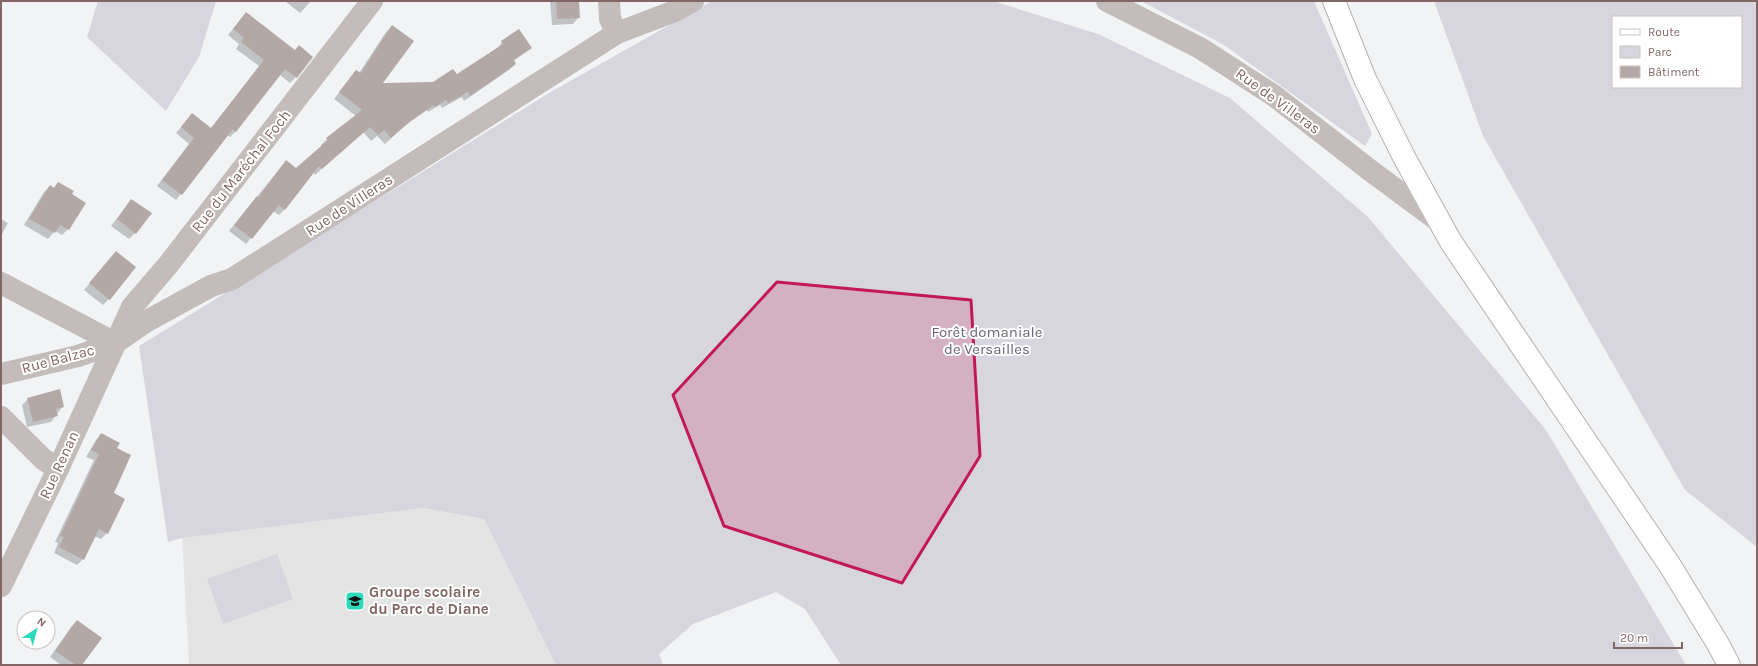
<svg xmlns="http://www.w3.org/2000/svg" width="1758" height="666" viewBox="0 0 1758 666" font-family="Karla,sans-serif">
<style>
.built{fill:#e5e4e5}
.green{fill:#d7d6de;fill-rule:evenodd}
.shadow{fill:#0003}
.building{fill:#b4a8a7}
.lines{fill:none;stroke-linecap:round;stroke-linejoin:round}
.major-casing{stroke:#b8b0af;stroke-width:24}
.minor{stroke:#c3bcbb;stroke-width:22}
.major{stroke:#fff;stroke-width:22}
.marked{fill:#c2185b;fill-opacity:0.2;stroke:#c2185b;stroke-width:3;stroke-linejoin:round}
.labels{text-anchor:middle;stroke-width:4;stroke-linejoin:round;paint-order:stroke}
.street-label{font-size:15px;fill:#816665;stroke:#fff}
.park-label{font-size:15px;fill:#6c6478;stroke:#fff}
.poi-label{font-size:15px;font-weight:bold;fill:#816665;stroke:#fff;text-anchor:start}
</style>
<rect width="100%" height="100%" fill="#f1f3f5"/>
<path class="built" d="M423 508 484 519 556 665H189L182 538Z"/>
<g class="green">
<path d="M98 1H216L199 57 166 111 87 37Z"/>
<path d="M712 1H993L1098 34 1230 98 1368 217 1546 430 1686 665H841L805 609 776 592 693 624 659 654 663 665H556L484 519 423 508 182 538 168 542 139 346 398 187 549 93Z"/>
<path d="M1141 1H1314L1372 134 1365 146 1224 45Z"/>
<path d="M1434 1H1757V547L1685 490 1483 136ZM1613 17H1741V87H1613Z"/>
<path d="M277 554 293 599 223 624 207 579Z"/>
</g>
<g class="shadow">
<path d="M285 1H311L300 13Z"/>
<path d="M550 1H578L579 17 573 24 552 25Z"/>
<path d="M246 13 296 77 290 83 280 75 236 131 230 137 227 135 176 200 157 186 189 144 176 133 192 114 211 129 259 66 236 49 239 44 228 35Z"/>
<path d="M392 26 381 84 433 83 457 76 497 49 502 42 531 48 513 61 515 64 509 70 464 101 462 97 442 108 440 105 428 112 427 110 404 126 385 144 377 136 371 141 363 132 315 175 313 172 285 209 279 215 273 211 246 244 229 231 286 161 296 170 322 147 321 145 327 139 356 116 334 99 356 71 359 73 386 32Z"/>
<path d="M58 184 70 194 68 229 62 235 55 231 48 239 24 225 44 192 50 186 53 189Z"/>
<path d="M131 200 135 233 129 239 111 226Z"/>
<path d="M1 219 8 223 1 236Z"/>
<path d="M116 252 109 299 103 305 84 290Z"/>
<path d="M28 399 63 406 51 422 27 427 22 405Z"/>
<path d="M101 434 115 449 112 494 107 533 101 539 94 536 83 559 77 565 54 553 58 543 55 542 94 460 86 457 96 440Z"/>
<path d="M77 621 81 665H61L50 657 71 627Z"/>
</g>
<g class="building">
<path d="M556 1H579L580 18 557 19Z"/>
<path d="M246 12 295 50 299 45 313 57 297 78 285 69 236 132 233 129 182 195 162 180 194 138 181 127 192 113 211 128 264 60 241 42 244 38 233 29Z"/>
<path d="M392 25 414 41 383 83 433 82 453 69 457 74 503 44 501 41 519 29 532 48 514 60 516 64 470 96 468 92 448 103 446 100 435 107 434 105 412 120 391 138 384 130 378 135 370 127 322 169 319 166 285 210 279 205 252 239 234 225 257 196 258 198 286 160 296 168 328 140 326 138 362 110 339 92 356 70 361 73Z"/>
<path d="M58 182 74 191 72 194 86 203 69 230 60 225 55 233 29 219 50 185 54 188Z"/>
<path d="M131 199 152 213 136 234 117 219Z"/>
<path d="M116 251 136 267 110 300 89 283Z"/>
<path d="M60 389 64 407 56 409 58 416 33 422 27 398Z"/>
<path d="M101 433 120 443 117 448 131 455 114 493 125 499 108 534 99 529 84 560 59 547 64 537 60 536 99 454 91 450Z"/>
<path d="M77 620 102 638 82 665H76L55 651Z"/>
</g>
<g class="lines">
<defs>
<path id="major" d="M1334 1 1365 79 1404 157 1451 242 1669 564 1718 644 1729 665"/>
</defs>
<use href="#major" class="major-casing"/>
<g class="minor">
<path d="M609 1 610 19 617 33"/>
<path d="M1107 1 1200 48 1273 95 1371 171 1437 220"/>
<path d="M1 283 115 343"/>
<path d="M1 374 78 356 115 343 147 321 211 286 232 279 617 33 675 11 693 1"/>
<path d="M1 417 43 459 58 469"/>
<path d="M1 586 58 469 132 307 168 265 372 1"/>
</g>
<use href="#major" class="major"/>
</g>
<path class="marked" d="M777 282 971 300 980 456 902 583 724 526 673 395Z"/>
<defs>
<symbol id="school-square" viewBox="-11 -11 22 22"><rect x="-9" y="-9" width="18" height="18" rx="4" fill="#2dd9ba" stroke="#fff"/><path d="M0-5L7-2L0 1L-7-2ZM-4 1L0 2.5L4 1V4Q0 6-4 4Z" fill="#111"/></symbol>
</defs>
<g fill-rule="evenodd">
<use href="#school-square" x="344" y="590" width="22" height="22"/>
</g>
<g class="labels">
<g class="street-label">
<text transform="translate(1278 101) rotate(36)" y="5">Rue de Villeras</text>
<text transform="translate(241 171) rotate(-52)" y="5">Rue du Maréchal Foch</text>
<text transform="translate(349 205) rotate(-33)" y="5">Rue de Villeras</text>
<text transform="translate(58 359) rotate(-15)" y="5">Rue Balzac</text>
<text transform="translate(59 465) rotate(-65)" y="5">Rue Renan</text>
</g>
<g class="park-label">
<text x="987" y="337">Forêt domaniale<tspan x="987" dy="17">de Versailles</tspan></text>
</g>
<g class="poi-label">
<text x="369" y="597">Groupe scolaire<tspan x="369" dy="17">du Parc de Diane</tspan></text>
</g>
</g>
<rect width="1758" height="666" fill="none" stroke="#816665" stroke-width="4"/>
<rect x="1612" y="16" width="130" height="72" fill="#ffffff" stroke="#cdc2c1"/>
<rect x="1620" y="29" width="20" height="6" fill="#ffffff" stroke="#cdc2c1"/>
<text x="1648" y="36" font-size="12" fill="#816665">Route</text>
<rect x="1620" y="46" width="20" height="12" fill="#d7d6de" stroke="#cdc2c1"/>
<text x="1648" y="56" font-size="12" fill="#816665">Parc</text>
<rect x="1620" y="66" width="20" height="12" fill="#b4a8a7" stroke="#cdc2c1"/>
<text x="1648" y="76" font-size="12" fill="#816665">Bâtiment</text>
<g transform="translate(36 630) rotate(36)"><circle r="19" fill="#ffffff" stroke="#cdc2c1"/>
<path d="M0-3L7 15L0 10L-7 15Z" fill="#2dd9ba"/>
<text y="-6" font-size="11" font-weight="bold" text-anchor="middle" fill="#816665">N</text>
</g>
<path d="M1614 642v6h68v-6" fill="none" stroke="#816665" stroke-width="2"/>
<text x="1620" y="642" font-size="12" fill="#816665" stroke="#ffffff" stroke-width="3" paint-order="stroke">20 m</text>
</svg>
